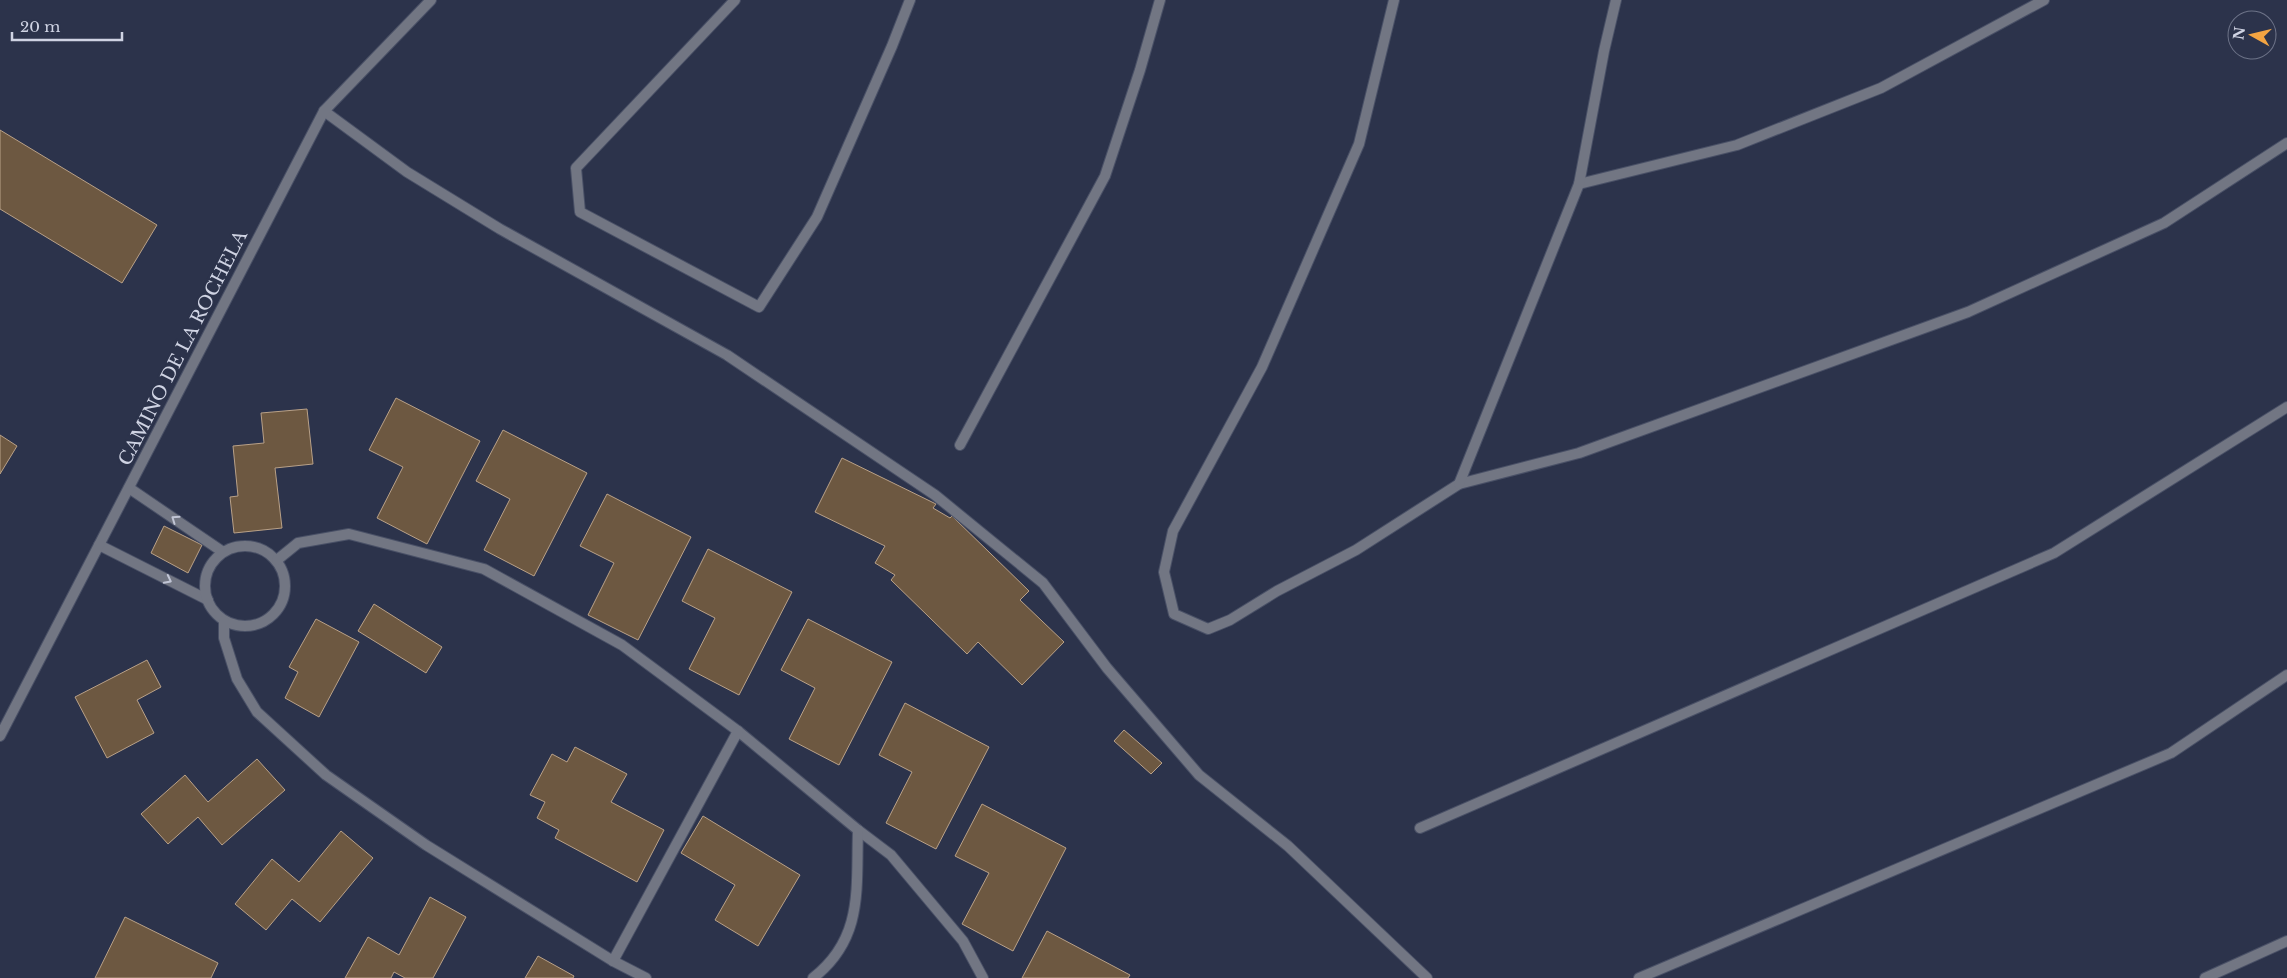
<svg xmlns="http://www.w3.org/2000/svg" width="2287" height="978" viewBox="0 0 2287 978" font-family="'Libre Baskerville',serif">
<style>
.building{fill:#6d5841;stroke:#b9a188}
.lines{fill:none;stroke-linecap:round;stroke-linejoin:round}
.lane-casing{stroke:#495066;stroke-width:12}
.street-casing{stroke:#495066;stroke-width:12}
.lane{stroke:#727683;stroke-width:10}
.street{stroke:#727683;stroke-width:10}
.oneway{stroke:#c1c5d5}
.labels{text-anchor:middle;stroke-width:4.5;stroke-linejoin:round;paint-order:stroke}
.street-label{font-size:18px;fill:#cfd3e3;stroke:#2c334b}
</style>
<rect width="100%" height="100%" fill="#2c334b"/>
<g class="building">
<path d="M0 130 157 225 122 283 0 209Z"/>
<path d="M396 398 480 441 427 544 377 518 403 467 369 450Z"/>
<path d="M307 409 313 464 275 468 282 528 234 533 230 497 238 496 233 446 264 443 261 413Z"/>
<path d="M503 430 587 473 534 576 484 550 510 499 476 481Z"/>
<path d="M0 435 17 446 0 474Z"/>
<path d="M842 458 936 504 933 508 950 518 952 516 1029 591 1020 600 1064 642 1022 685 978 642 967 654 891 580 895 575 875 563 885 546 815 512Z"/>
<path d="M607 494 691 537 638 640 588 615 614 563 580 546Z"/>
<path d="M164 526 202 545 188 573 151 553Z"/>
<path d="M708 549 792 592 739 695 689 669 715 618 682 601Z"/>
<path d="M374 604 442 647 426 673 358 631Z"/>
<path d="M316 619 359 642 319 717 285 698 298 672 289 667Z"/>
<path d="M808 619 892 662 839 765 789 739 815 688 781 670Z"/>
<path d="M147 660 161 687 137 700 154 733 107 758 75 697Z"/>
<path d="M905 703 989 747 936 849 886 823 912 772 879 755Z"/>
<path d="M1124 730 1162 763 1151 774 1114 741Z"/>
<path d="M575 747 627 774 611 802 664 830 637 882 555 838 559 830 537 818 545 802 530 795 552 754 567 762Z"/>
<path d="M257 759 285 790 222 845 198 817 168 844 141 814 185 775 208 802Z"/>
<path d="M982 804 1066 848 1013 951 962 924 989 873 955 856Z"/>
<path d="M703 816 800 875 758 946 715 920 735 885 681 853Z"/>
<path d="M341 831 373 858 320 922 292 899 266 930 235 904 272 859 299 882Z"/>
<path d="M430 897 466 917 433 978H405L394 972 391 978H345L368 937 399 955Z"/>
<path d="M125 917 218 963 211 978H95Z"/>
<path d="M1047 931 1130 975 1128 978H1022Z"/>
<path d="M538 956 574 976 573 978H525Z"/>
</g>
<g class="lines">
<defs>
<g id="lane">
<path d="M735 0 576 168 580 212 759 307 817 217 892 46 910 0"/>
<path d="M1394 0 1359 144 1262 367 1173 531 1164 572 1174 614 1208 629 1230 620 1277 591 1356 550 1459 484 1579 453 1968 312 2164 223 2287 143"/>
<path d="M1579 184 1737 145 1881 88 2044 0"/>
<path d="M960 445 1105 176 1140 70 1160 0"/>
<path d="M1459 484 1579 184 1604 51 1616 0"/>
<path d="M129 488 223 552"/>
<path d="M99 545 208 600"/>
<circle cx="245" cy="586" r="40"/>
<path d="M277 560 298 543 349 534 484 569 622 645 738 731 858 830 891 855 963 941 983 978"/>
<path d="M224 621V638L237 679 257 712 326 775 426 845 613 961 646 978"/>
<path d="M1420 828 2054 553 2287 407"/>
<path d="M613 961 738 731"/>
<path d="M813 978C864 938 856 889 858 830"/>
<path d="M1639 978 2171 753 2287 675"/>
<path d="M2205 978 2287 941"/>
</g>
<g id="street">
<path d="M324 111 407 172 500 229 727 355 935 495 1043 583 1107 668 1199 775 1288 846 1427 978"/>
<path d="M0 736 324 111 431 0"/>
</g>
</defs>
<use href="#lane" class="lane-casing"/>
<use href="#street" class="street-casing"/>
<use href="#lane" class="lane"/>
<use href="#street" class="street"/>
</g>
<defs><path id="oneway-chevron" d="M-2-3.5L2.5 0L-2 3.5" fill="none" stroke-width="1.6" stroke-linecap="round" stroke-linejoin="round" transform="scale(1.25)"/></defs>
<g class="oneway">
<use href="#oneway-chevron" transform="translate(175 519) rotate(-145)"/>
<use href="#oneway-chevron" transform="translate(168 580) rotate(27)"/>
</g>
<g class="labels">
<g class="street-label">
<text transform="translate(183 348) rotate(-63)" y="6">CAMINO DE LA ROCHELA</text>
</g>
</g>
<g transform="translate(2252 35) rotate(278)"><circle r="24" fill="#2c334b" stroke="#6d7388"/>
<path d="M0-4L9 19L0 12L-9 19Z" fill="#f3a442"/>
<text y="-8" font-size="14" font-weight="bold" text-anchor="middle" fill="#cfd3e3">N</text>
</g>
<path d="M12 32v8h110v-8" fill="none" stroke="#cfd3e3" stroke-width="2.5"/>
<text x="20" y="32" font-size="15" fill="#cfd3e3" stroke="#2c334b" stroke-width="4" paint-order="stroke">20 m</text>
</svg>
